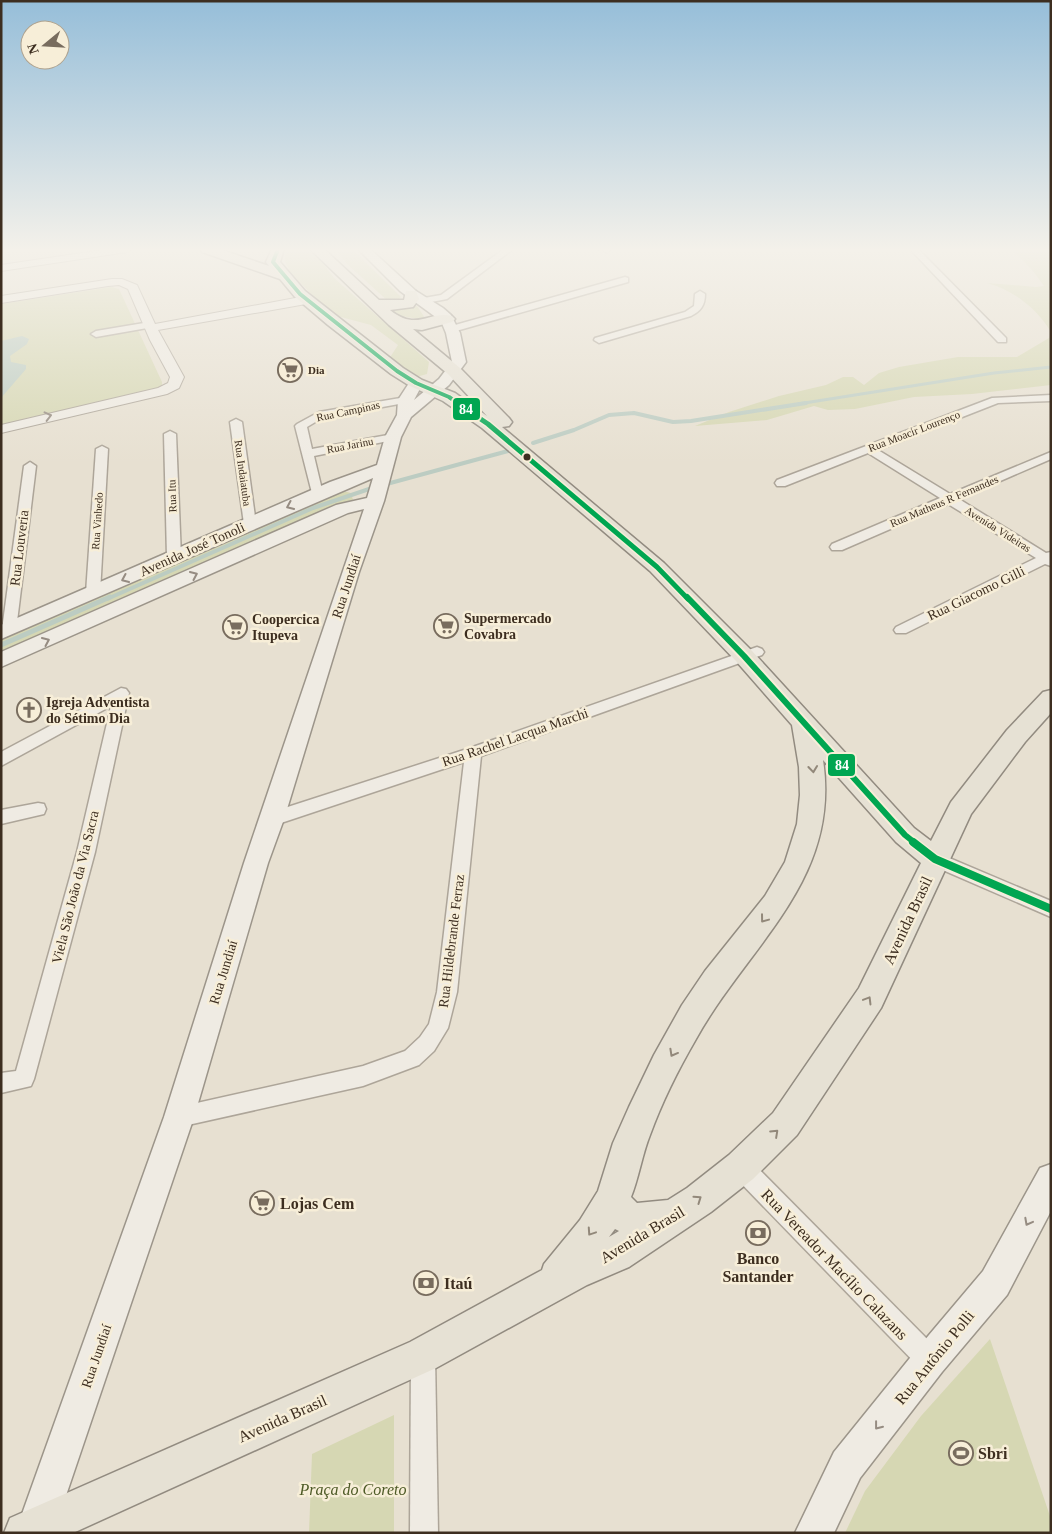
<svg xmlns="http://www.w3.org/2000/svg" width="1052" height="1534" viewBox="0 0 1052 1534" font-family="Georgia,serif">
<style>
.green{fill:#d6d7b3}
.water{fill:#bcccc2}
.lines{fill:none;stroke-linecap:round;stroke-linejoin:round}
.stream-far2{stroke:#bcccc2;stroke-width:3}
.stream-far1{stroke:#bcccc2;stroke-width:4}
.stream{stroke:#bcccc2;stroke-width:5}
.minor-casing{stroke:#ada599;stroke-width:3}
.tertiary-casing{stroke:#ada599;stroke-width:2}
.secondary-casing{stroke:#9c958a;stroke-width:3}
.primary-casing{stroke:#928b80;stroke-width:3}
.minor{fill:#efebe3;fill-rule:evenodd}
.tertiary{fill:#efebe3;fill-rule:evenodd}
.secondary{fill:#efebe3;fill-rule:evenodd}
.primary{fill:#e6e1d4;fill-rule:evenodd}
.bus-1-far3-casing{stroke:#f7eed8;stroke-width:6}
.bus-1-far2-casing{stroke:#f7eed8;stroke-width:8}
.bus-1-far1-casing{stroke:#f7eed8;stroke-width:10}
.bus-1-casing{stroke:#f7eed8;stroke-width:11}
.bus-1-far3{stroke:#00a651;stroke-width:4}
.bus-1-far2{stroke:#00a651;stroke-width:5}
.bus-1-far1{stroke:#00a651;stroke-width:6}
.bus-1{stroke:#00a651;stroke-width:8}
.oneway{stroke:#968c82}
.oneway2{stroke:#92887a}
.bus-dot{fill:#3d2e20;stroke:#f7eed8;stroke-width:2}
.labels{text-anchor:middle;stroke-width:5;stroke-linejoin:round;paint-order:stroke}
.far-poi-label{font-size:11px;font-weight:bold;fill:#3d2e20;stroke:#f7eed8;text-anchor:start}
.far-street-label{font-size:11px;fill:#3d2e20;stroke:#f7eed8}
.street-label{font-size:14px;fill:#3d2e20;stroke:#f7eed8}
.poi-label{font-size:14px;font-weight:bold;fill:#3d2e20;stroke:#f7eed8;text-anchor:start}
.near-street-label{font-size:16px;fill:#3d2e20;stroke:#f7eed8}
.near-poi-label{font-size:16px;font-weight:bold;fill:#3d2e20;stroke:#f7eed8;text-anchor:start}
.near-park-label{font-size:16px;font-style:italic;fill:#4d5a26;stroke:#f7eed8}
.line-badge{stroke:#f7eed8;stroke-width:2}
.badge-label{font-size:14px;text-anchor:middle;font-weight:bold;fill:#fff}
</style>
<rect width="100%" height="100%" fill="#e7e0d1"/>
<g class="green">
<path d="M291 249H305L322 262 334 278 429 362 427 374 416 377 389 359 398 345 371 325 337 316 316 299 290 272 285 261V251Z"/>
<path d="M336 249H352L401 297 397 301H388L347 264Z"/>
<path d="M1012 249H1051V332C1037 308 1013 290 987 283L1036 287 1044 286 1033 271Z"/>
<path d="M111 287 119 289 162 382V386L152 392 27 418 1 426V304Z"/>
<path d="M417 306 425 318 423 320 402 316 391 310Z"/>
<path d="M1051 333V385L972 394 914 397 855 409 828 410 814 406 767 420 695 426 729 412 779 396 826 385 843 377H853L864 385 879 373 899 367 958 357H1017L1049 338Z"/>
<path d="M343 491 351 493 353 500 185 571 1 653V640Z"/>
<path d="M990 1339 1051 1519V1533H845L865 1491 921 1416Z"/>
<path d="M394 1415V1533H309L312 1454Z"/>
</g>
<path class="water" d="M22 336 29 339 27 344 10 356 11 362 26 365V369L1 398V341Z"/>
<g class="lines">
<path class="stream-far2" d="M798 404 994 373 1051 367"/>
<g class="stream-far1">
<path d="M533 443 574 430 609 415 634 413 673 422 691 421 806 403"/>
<path d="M383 485 508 451"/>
<path d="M107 599 313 508 375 487"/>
</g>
<path class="stream" d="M1 645 110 597"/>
<defs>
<g id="minor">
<path d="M504 249H513L447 299 421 304 416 301 418 299 441 295Z"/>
<path d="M599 249H611L607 252Z"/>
<path d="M910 249H918L1006 338V342H998Z"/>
<path d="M625 277 628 278V282L456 331 452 332 447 329 448 327Z"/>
<path d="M700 291 705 294C705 305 701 311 691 316L599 343 594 340 595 338 685 312 694 306 695 294Z"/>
<path d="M150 322 153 323V327L96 337 91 334 96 331Z"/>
<path d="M1051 395V401L998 403 878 450 950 494 1051 452V459L959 499 1046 553 1051 552V566L1045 564 906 633H896L894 630 896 627 1036 558 948 504 842 550H832L830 547 832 544 940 498 868 453 785 486H777L775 483 777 480 992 398Z"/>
<path d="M406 397 411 400 410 402 322 418 307 427 312 449 393 434 399 437 393 440 314 456 323 494 321 497H313L295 426 297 424 319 412Z"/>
<path d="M236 419 242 422 256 524 250 528 244 524 230 422Z"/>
<path d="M170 431 176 434 181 557 174 561 167 557 164 434Z"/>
<path d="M102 446 108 449 100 593 98 596H88L86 593 96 449Z"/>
<path d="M30 462 36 466 16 630 14 633H4L2 630 24 466Z"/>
<path d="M757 647 762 649 764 652 762 655 481 756 457 992 448 1028 434 1051 419 1065 363 1086 179 1127 171 1124 168 1117 171 1110 179 1107 363 1066 405 1051 420 1037 429 1024 437 992 464 762 272 826 266 824 263 819 266 814 467 749Z"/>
<path d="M121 688 126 689 129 693 95 852 34 1079 31 1086 1 1093V1073L16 1071 77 852 111 706 1 766V752Z"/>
<path d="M38 803 44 804 46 809 44 814 1 824V810Z"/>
<path d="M935 852 1051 901V917L929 864 926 859 929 854Z"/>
<path d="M741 1156 749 1159 939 1351 942 1360 939 1369 930 1372 921 1369 733 1175 730 1167 733 1159Z"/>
<path d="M423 1343 432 1346 435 1355 438 1533H410L411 1355 414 1346Z"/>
</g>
<g id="tertiary">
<path d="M109 249H132L127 252 1 271V265Z"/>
<path d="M112 279H122L137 285 155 324 306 296 312 300 306 304 158 330 184 377 179 388 167 394 1 433V425L158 388 168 383 170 377 150 340 128 289 119 285 108 286 1 303V296Z"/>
</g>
<g id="secondary">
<path d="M358 249H370L416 291 443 308 451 315 460 333 466 362 449 385 411 417 401 437 384 501 359 572 284 819 268 863 194 1117 55 1528 53 1533H19L17 1528 164 1117 244 863 364 509 348 513 1 667V652L336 505 367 498 373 478 1 639V625L330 482 377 465 385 437 397 415 398 400 411 380H421L423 383 414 400 439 379 452 362 446 333 441 321 400 291Z"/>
<path d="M1051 1164V1211L1007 1295 942 1372 860 1478 834 1533H795L834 1452 918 1348 983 1271 1040 1168Z"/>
</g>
<path id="primary" d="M200 249H219L269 266 266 262 272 249H284L280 262 305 291 403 368 422 380 455 393 487 416 448 374 389 325 310 249H324L379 300H404L406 291H416L419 299 413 307 390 310C417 332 430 310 452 316L455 319 452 322 422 330 413 329 460 368 509 418 512 422 509 426 502 427 664 563 752 651 914 828 931 841 951 802 1007 730 1043 692 1051 690V713L1025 742 971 814 881 1008 797 1135 753 1179 711 1212 629 1267 587 1285 436 1368 73 1533H4L10 1518 410 1342 542 1270 544 1264 580 1220 598 1191 613 1143 629 1107 654 1055 682 1005 705 971 765 896 785 862 797 824 800 795 799 767 792 725 736 661 650 571 482 428 443 401 410 386 391 374 328 325 295 297 280 279 202 252ZM823 760 896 842 921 863 859 988 773 1113 729 1155 687 1188 668 1200 637 1203 631 1197C639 1177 642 1155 650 1135 662 1102 678 1070 696 1039 748 945 841 881 823 760ZM615 1229 619 1231 609 1237Z"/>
</defs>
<use href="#minor" class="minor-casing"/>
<use href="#tertiary" class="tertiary-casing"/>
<use href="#secondary" class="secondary-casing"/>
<use href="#primary" class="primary-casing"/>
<use href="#minor" class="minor"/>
<use href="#tertiary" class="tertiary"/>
<use href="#secondary" class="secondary"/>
<use href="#primary" class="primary"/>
<defs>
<path id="bus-1-far3" d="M278 249 273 262 300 294 397 371 416 383 449 397 459 404"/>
<path id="bus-1-far2" d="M457 403 488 424 657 567 688 599"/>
<path id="bus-1-far1" d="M687 597 744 656 905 835 915 843"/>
<path id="bus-1" d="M913 842 935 859 1051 909"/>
</defs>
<use href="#bus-1-far3" class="bus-1-far3-casing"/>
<use href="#bus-1-far2" class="bus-1-far2-casing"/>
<use href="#bus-1-far1" class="bus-1-far1-casing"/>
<use href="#bus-1" class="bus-1-casing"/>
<use href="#bus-1-far3" class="bus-1-far3"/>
<use href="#bus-1-far2" class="bus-1-far2"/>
<use href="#bus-1-far1" class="bus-1-far1"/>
<use href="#bus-1" class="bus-1"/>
</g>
<defs><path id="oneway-chevron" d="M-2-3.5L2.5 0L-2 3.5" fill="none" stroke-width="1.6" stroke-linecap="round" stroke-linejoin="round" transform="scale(1.25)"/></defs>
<g class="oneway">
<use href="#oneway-chevron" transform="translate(48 416) rotate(-14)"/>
<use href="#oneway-chevron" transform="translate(290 506) rotate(156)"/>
<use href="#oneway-chevron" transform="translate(194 575) rotate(-24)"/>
<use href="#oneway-chevron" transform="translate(125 579) rotate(156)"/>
<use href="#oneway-chevron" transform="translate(46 641) rotate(-24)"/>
<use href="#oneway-chevron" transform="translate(1028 1222) rotate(118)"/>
<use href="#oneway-chevron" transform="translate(878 1426) rotate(128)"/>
</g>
<g class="oneway2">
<use href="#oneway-chevron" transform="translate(813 769) rotate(84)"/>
<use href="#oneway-chevron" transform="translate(764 919) rotate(127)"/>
<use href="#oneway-chevron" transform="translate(868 1000) rotate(-59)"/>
<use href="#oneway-chevron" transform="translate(673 1053) rotate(119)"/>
<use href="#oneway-chevron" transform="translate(775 1133) rotate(-43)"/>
<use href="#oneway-chevron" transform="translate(698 1199) rotate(-35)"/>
<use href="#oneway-chevron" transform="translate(591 1232) rotate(124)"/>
</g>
<linearGradient id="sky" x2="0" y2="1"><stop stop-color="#96bed9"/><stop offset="0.54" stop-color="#f4f1ea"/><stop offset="1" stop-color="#f4f1ea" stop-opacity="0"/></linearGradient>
<rect width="1052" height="463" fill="url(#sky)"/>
<defs>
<symbol id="supermarket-ring" viewBox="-11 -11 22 22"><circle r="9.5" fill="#f7eed8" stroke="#786c5e" stroke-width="1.5"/><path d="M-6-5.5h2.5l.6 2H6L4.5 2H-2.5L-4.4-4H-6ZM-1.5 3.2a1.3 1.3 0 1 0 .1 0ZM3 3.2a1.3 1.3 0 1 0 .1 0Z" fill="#786c5e"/></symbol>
<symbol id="church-ring" viewBox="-11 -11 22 22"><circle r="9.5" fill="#f7eed8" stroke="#786c5e" stroke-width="1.5"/><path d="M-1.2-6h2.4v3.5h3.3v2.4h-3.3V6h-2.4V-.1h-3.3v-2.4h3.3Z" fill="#786c5e"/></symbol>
<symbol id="bank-ring" viewBox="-11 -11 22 22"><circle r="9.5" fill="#f7eed8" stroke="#786c5e" stroke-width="1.5"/><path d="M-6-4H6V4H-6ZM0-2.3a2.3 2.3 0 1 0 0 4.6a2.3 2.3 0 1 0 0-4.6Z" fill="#786c5e"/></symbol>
<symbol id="stadium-ring" viewBox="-11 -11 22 22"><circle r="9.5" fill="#f7eed8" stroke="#786c5e" stroke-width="1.5"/><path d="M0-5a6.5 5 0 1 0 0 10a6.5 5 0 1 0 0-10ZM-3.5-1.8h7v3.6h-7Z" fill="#786c5e"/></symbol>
</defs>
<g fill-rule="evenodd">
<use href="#supermarket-ring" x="276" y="356" width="28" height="28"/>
<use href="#supermarket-ring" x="432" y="612" width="28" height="28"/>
<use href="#supermarket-ring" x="221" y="613" width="28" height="28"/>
<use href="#church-ring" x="15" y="696" width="28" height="28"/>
<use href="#supermarket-ring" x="248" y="1189" width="28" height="28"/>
<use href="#bank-ring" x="744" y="1219" width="28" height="28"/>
<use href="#bank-ring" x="412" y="1269" width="28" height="28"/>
<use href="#stadium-ring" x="947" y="1439" width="28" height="28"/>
</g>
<circle class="bus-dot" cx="527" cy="457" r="4.5"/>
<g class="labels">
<g class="far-poi-label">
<text x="308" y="374">Dia</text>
</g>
<g class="far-street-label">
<text transform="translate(348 411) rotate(-12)" y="4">Rua Campinas</text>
<text transform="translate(914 431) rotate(-21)" y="4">Rua Moacir Lourenço</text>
<text transform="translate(350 445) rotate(-11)" y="4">Rua Jarinu</text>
<text transform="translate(243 473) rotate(82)" y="4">Rua Indaiatuba</text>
<text transform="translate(172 496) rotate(-92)" y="4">Rua Itu</text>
<text transform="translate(944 501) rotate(-23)" y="4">Rua Matheus R Fernandes</text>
<text transform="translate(97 521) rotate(-86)" y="4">Rua Vinhedo</text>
<text transform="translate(998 529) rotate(32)" y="4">Avenida Videiras</text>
</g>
<g class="street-label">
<text transform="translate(19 548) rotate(-83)" y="5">Rua Louveria</text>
<text transform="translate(192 549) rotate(-24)" y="5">Avenida José Tonoli</text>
<text transform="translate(346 586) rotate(-72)" y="5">Rua Jundiaí</text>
<text transform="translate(976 593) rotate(-26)" y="5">Rua Giacomo Gilli</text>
<text transform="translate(515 737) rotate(-19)" y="5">Rua Rachel Lacqua Marchi</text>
<text transform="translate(75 887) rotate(-76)" y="5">Viela São João da Via Sacra</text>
<text transform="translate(451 941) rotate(-83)" y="5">Rua Hildebrande Ferraz</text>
<text transform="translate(223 972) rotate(-73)" y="5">Rua Jundiaí</text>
<text transform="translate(96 1356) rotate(-71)" y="5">Rua Jundiaí</text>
</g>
<g class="poi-label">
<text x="464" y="623">Supermercado<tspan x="464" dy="16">Covabra</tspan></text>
<text x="252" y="624">Coopercica<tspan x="252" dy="16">Itupeva</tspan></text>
<text x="46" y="707">Igreja Adventista<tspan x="46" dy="16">do Sétimo Dia</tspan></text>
</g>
<g class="near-street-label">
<text transform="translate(907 920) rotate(-65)" y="6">Avenida Brasil</text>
<text transform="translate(642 1234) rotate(-31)" y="6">Avenida Brasil</text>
<text transform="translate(835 1264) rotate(46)" y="6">Rua Vereador Macílio Calazans</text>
<text transform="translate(934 1357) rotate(-51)" y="6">Rua Antônio Polli</text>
<text transform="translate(282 1418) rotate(-24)" y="6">Avenida Brasil</text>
</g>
<g class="near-poi-label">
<text x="280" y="1209">Lojas Cem</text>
<text x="758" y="1264" text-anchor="middle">Banco<tspan x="758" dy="18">Santander</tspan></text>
<text x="444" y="1289">Itaú</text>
<text x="978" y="1459">Sbri</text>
</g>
<g class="near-park-label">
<text x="353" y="1495">Praça do Coreto</text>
</g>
</g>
<g class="line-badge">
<rect x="452" y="397" width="29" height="24" rx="5" fill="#00a651"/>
<rect x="827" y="753" width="29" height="24" rx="5" fill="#00a651"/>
</g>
<g class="badge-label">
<text x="466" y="414">84</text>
<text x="842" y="770">84</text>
</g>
<rect width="1052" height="1534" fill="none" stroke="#3d2e20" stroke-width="5"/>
<g transform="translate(45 45) rotate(252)"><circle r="24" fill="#f7eed8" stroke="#ada18e"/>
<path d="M0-4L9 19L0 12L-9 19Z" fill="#786c5e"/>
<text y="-8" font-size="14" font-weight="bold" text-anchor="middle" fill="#3d2e20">N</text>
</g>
</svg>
